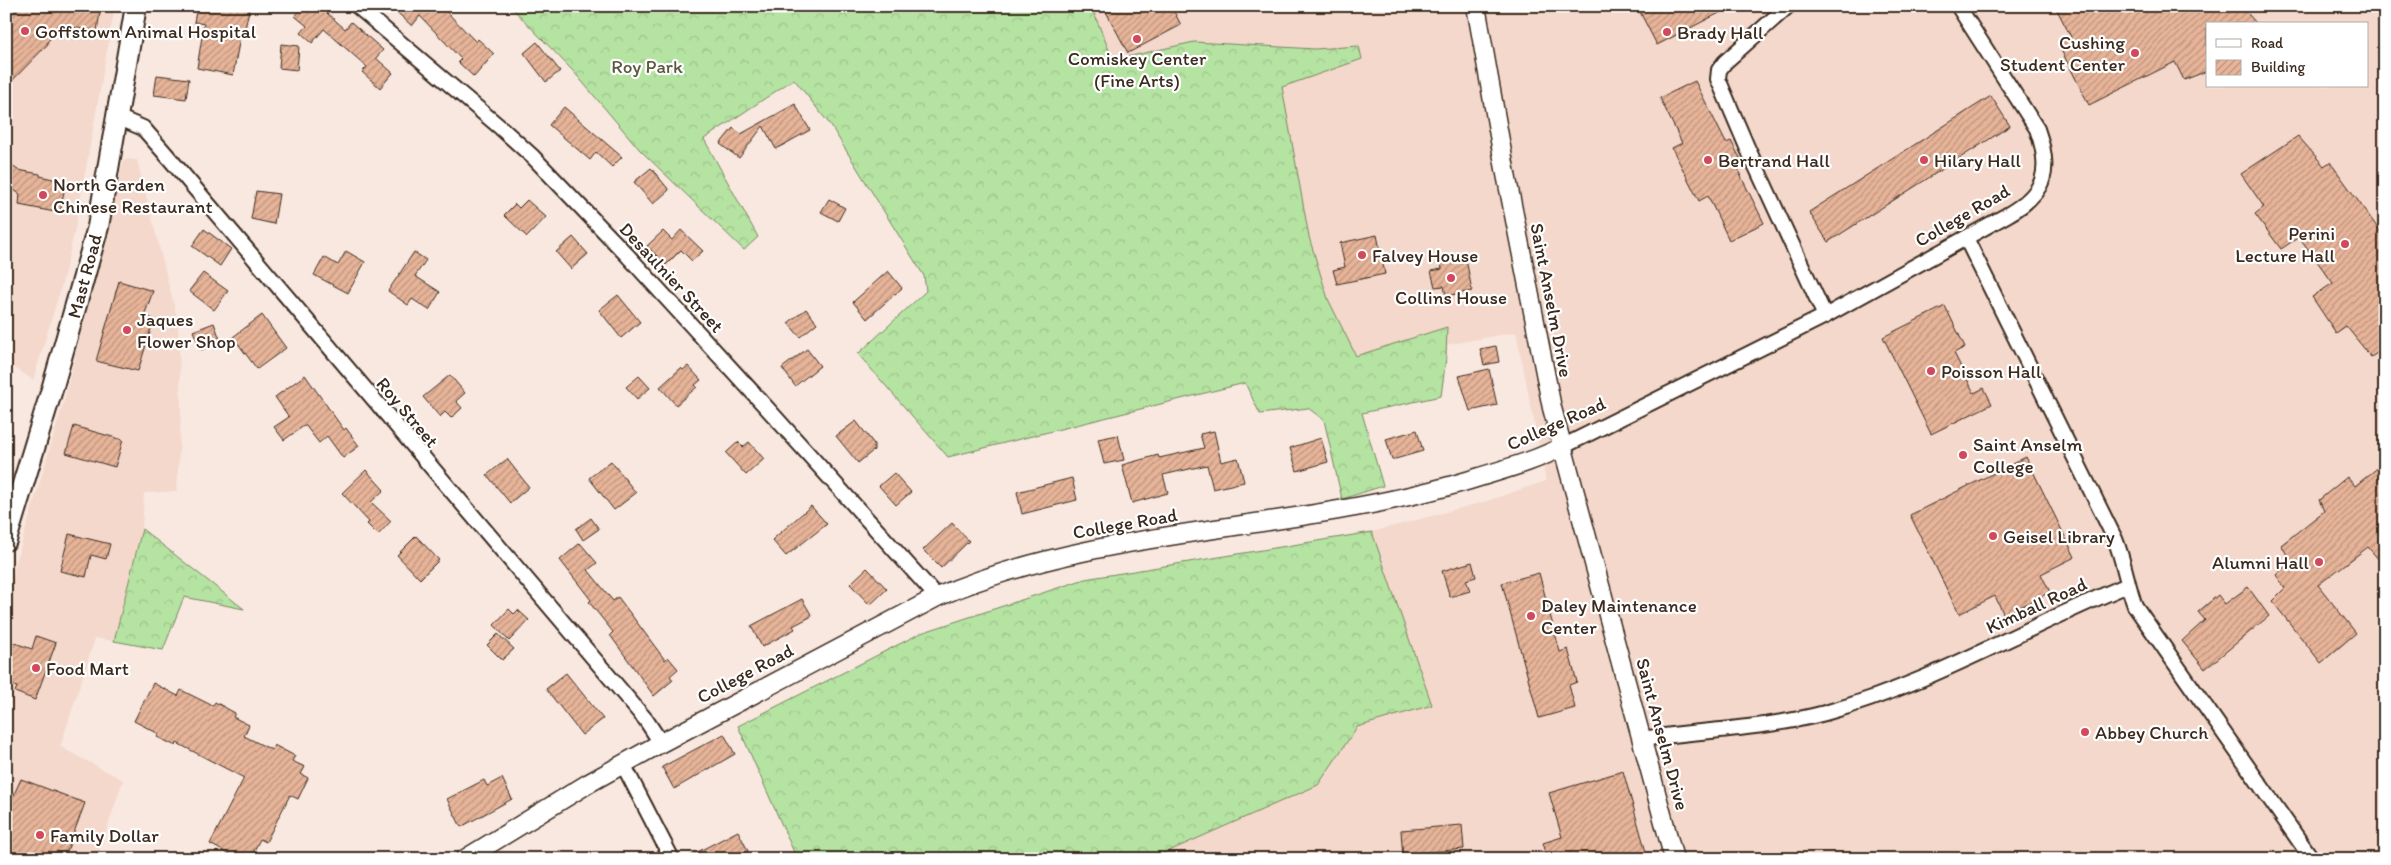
<svg xmlns="http://www.w3.org/2000/svg" width="2391" height="865" viewBox="0 0 2391 865" font-family="Itim,sans-serif">
<style>
.built{fill:#f3d8cb;fill-rule:evenodd}
.forest{fill:url(#forest-crowns);stroke:#788660}
.lines{fill:none;stroke-linecap:round;stroke-linejoin:round}
.stream{stroke:#679094;stroke-width:5.5}
.building{fill:url(#building-hatch);stroke:#3b2a1e}
.minor-casing{stroke:#3b2a1e;stroke-width:18}
.tertiary-casing{stroke:#3b2a1e;stroke-width:21}
.secondary-casing{stroke:#3b2a1e;stroke-width:24}
.minor{stroke:#fff;stroke-width:14}
.tertiary{stroke:#fff;stroke-width:18}
.secondary{stroke:#fff;stroke-width:20}
.poi-dot{fill:#d1495b;stroke:#fff;stroke-width:2}
.labels{text-anchor:middle;stroke-width:4.5;stroke-linejoin:round;paint-order:stroke}
.poi-label{font-size:19px;fill:#3b2a1e;stroke:#fff;text-anchor:start}
.park-label{font-size:19px;fill:#5a583f;stroke:#fff}
.street-label{font-size:19px;fill:#3b2a1e;stroke:#fff}
</style>
<defs>
<pattern id="forest-crowns" width="20" height="18" patternUnits="userSpaceOnUse" patternTransform="scale(1.25)"><rect width="20" height="18" fill="#b5e3a2"/><path d="M2 6a3 3 0 1 1 6 0M12 15a3 3 0 1 1 6 0" fill="none" stroke="#9dc38b"/></pattern>
<pattern id="building-hatch" width="6" height="6" patternUnits="userSpaceOnUse" patternTransform="scale(1.25)"><rect width="6" height="6" fill="#e7b499"/><path d="M-1 1l2-2M0 6l6-6M5 7l2-2" fill="none" stroke="#bc937c"/></pattern>
</defs>
<rect width="100%" height="100%" fill="#f8e8e0"/>
<filter id="ink" filterUnits="userSpaceOnUse"><feTurbulence type="fractalNoise" baseFrequency=".02" numOctaves="2"/><feDisplacementMap in="SourceGraphic" scale="10" xChannelSelector="R" yChannelSelector="G"/><feConvolveMatrix kernelMatrix="1 2 1 2 8 2 1 2 1" color-interpolation-filters="sRGB"/></filter>
<g filter="url(#ink)">
<g class="built">
<path d="M6 6H115L75 229 62 284 33 380 6 362Z"/>
<path d="M1065 6H2385V859H1113L1062 608 1372 532 1487 501 1546 481 1516 332 1254 380ZM2207 24H2367V86H2207Z"/>
<path d="M124 159 137 160 178 321 181 410 177 491 144 493 142 529 114 641 95 638 60 747 123 780 99 853 113 859H6V596L64 401Z"/>
</g>
<g class="forest">
<path d="M510 6H1091L1113 60 1194 42 1315 49 1359 46 1362 59 1282 87 1309 237 1328 299 1356 356 1447 327 1446 358 1441 396 1362 413 1383 486 1342 499 1324 420 1308 408 1260 414 1245 383 948 457 858 354 926 291 924 276 831 126 794 79 704 139 758 237 744 250 640 150 574 72Z"/>
<path d="M142 529 244 609 184 597 163 650 114 641Z"/>
<path d="M1372 532 1432 705 1357 727 1318 785 1160 855 1159 859H797L738 726 921 633 1085 579Z"/>
</g>
<g class="lines">
<path class="stream" d="M1056 6 1057 7"/>
</g>
<g class="building">
<path d="M21 6H101L97 31 63 26 47 42 48 44 6 87V20Z"/>
<path d="M197 6H250L244 33 241 32 233 75 197 68 204 24 194 22Z"/>
<path d="M299 6H319L345 29 351 22 383 50 376 58 393 73 380 88 362 72 367 67 324 29 312 43 301 33 307 26 295 16 302 9Z"/>
<path d="M390 6H441L476 42 478 39 494 54 474 77 458 62 461 59 420 16 412 26Z"/>
<path d="M1103 6H1171L1181 25 1128 53Z"/>
<path d="M1650 6H1733L1657 45 1640 12Z"/>
<path d="M2055 6H2241L2257 24H2207V71L2184 80 2175 62 2089 105 2058 44 2071 37Z"/>
<path d="M537 42 560 71 546 82 524 53Z"/>
<path d="M281 44 299 46 297 70 279 68Z"/>
<path d="M157 75 189 79 186 99 154 95Z"/>
<path d="M1695 81 1726 143 1731 141 1740 158 1734 162 1764 223 1729 240 1708 196 1699 201 1672 148 1682 143 1660 98Z"/>
<path d="M1991 96 2010 126 1828 242 1809 212Z"/>
<path d="M795 104 810 130 776 149 763 126 739 158 720 144 733 128 741 134Z"/>
<path d="M564 107 622 157 612 167 596 152 590 160 549 125Z"/>
<path d="M2298 136 2324 166 2330 162 2385 238V348L2371 357 2346 326 2336 333 2312 297 2333 283 2299 237 2281 249 2255 214 2264 207 2241 174Z"/>
<path d="M6 162 18 170 40 174V176L57 180 56 184 65 186 60 213 19 205 20 194 6 185Z"/>
<path d="M651 168 669 190 653 204 634 182Z"/>
<path d="M256 191 279 194 274 224 251 219Z"/>
<path d="M829 199 845 208 838 221 821 212Z"/>
<path d="M527 200 546 217 527 237 504 215 515 204 519 208Z"/>
<path d="M204 229 231 249 220 266 192 246Z"/>
<path d="M681 230 703 251 692 261 681 250 666 265 647 246 663 231 672 240Z"/>
<path d="M1377 235 1385 274 1337 284 1333 270 1345 267 1340 243Z"/>
<path d="M573 237 588 254 571 269 556 252Z"/>
<path d="M346 251 365 262 348 293 314 275 324 257 338 265Z"/>
<path d="M414 252 426 260 415 276 440 292 429 310 412 299 408 305 388 291Z"/>
<path d="M1465 253 1472 291 1446 296 1444 286 1435 287 1431 271 1442 269 1440 258Z"/>
<path d="M888 271 902 288 867 319 853 302Z"/>
<path d="M203 273 228 291 214 310 189 291Z"/>
<path d="M119 281 153 291 144 316 154 319 138 371 96 361Z"/>
<path d="M618 295 640 322 621 338 599 310Z"/>
<path d="M1945 306 1965 347 1954 353 1974 393 1984 388 1992 404 1931 434 1883 337Z"/>
<path d="M806 309 817 323 800 337 788 323Z"/>
<path d="M262 315 286 348 257 369 233 337Z"/>
<path d="M214 323 221 342 201 350 193 331Z"/>
<path d="M1496 346 1499 362 1484 365 1480 349Z"/>
<path d="M807 349 820 366 795 386 782 368Z"/>
<path d="M688 366 701 380 695 385 697 387 676 405 660 387 681 368 683 370Z"/>
<path d="M1489 369 1497 405 1470 411 1459 376Z"/>
<path d="M305 375 344 430 346 428 359 446 343 458 327 436 319 443 305 425 284 440 274 427 289 417 275 397Z"/>
<path d="M450 375 465 393 456 401 462 408 451 418 445 412 440 417 423 397Z"/>
<path d="M639 376 650 388 637 399 626 387Z"/>
<path d="M856 421 874 444V450L858 463 836 436Z"/>
<path d="M74 426 123 440 115 467 66 453Z"/>
<path d="M1417 430 1423 451 1392 460 1386 439Z"/>
<path d="M1214 431 1221 462 1238 458 1244 482 1213 489 1207 465 1163 475 1168 493 1132 503 1122 465 1158 455 1159 458 1204 448 1200 434Z"/>
<path d="M1118 435 1124 460 1104 464 1098 439Z"/>
<path d="M1321 438 1328 462 1297 471 1290 448Z"/>
<path d="M738 442 743 447 749 442 764 459 746 475 726 453Z"/>
<path d="M2026 457 2075 557 2041 574 2050 592 2004 615 1995 596 1959 614 1910 515Z"/>
<path d="M507 459 529 487 510 503 487 475Z"/>
<path d="M611 461 636 493 614 510 589 478Z"/>
<path d="M2385 462V567L2368 547 2318 585 2356 633 2321 663 2272 601 2285 588 2276 575 2291 561 2281 545 2324 511 2319 500 2347 477 2355 486Z"/>
<path d="M366 470 384 490 371 502 391 521 378 535 367 524 369 522 342 493Z"/>
<path d="M894 473 911 492 896 505 879 486Z"/>
<path d="M1072 478 1077 500 1022 514 1017 492Z"/>
<path d="M811 506 827 524 786 556 772 540Z"/>
<path d="M591 518 599 529 583 540 576 529Z"/>
<path d="M952 523 969 541 941 568 923 550Z"/>
<path d="M69 534 110 544 106 559 91 555 86 577 60 571Z"/>
<path d="M416 536 439 560 420 579 397 555Z"/>
<path d="M580 543 597 563 588 570 613 601 618 597 665 660 668 657 678 669 670 676 673 680 654 696 610 635 613 632 589 602 591 600 560 560Z"/>
<path d="M1472 562 1476 577 1466 580 1470 591 1450 597 1442 571Z"/>
<path d="M867 568 887 589 870 605 850 584Z"/>
<path d="M1539 573 1560 652 1568 649 1577 682 1569 685 1575 708 1539 718 1502 583Z"/>
<path d="M2248 587 2269 616 2205 669 2182 641 2205 620 2198 612 2218 595 2225 604Z"/>
<path d="M802 599 812 616 793 626 795 629 762 647 751 626Z"/>
<path d="M509 609 514 614 518 610 529 620 509 641 494 625Z"/>
<path d="M498 634 514 649 502 660 487 645Z"/>
<path d="M36 636 56 643 35 700 15 692 17 687 6 683V640L32 649Z"/>
<path d="M566 673 603 719 582 735 546 689Z"/>
<path d="M153 683 178 696 181 690 213 706 215 702 235 713 233 717 249 725 244 736 272 750 274 745 295 756 292 761 305 767 301 774 308 778 298 799 290 795 266 842 260 839 250 859H238L210 844 244 778 177 743 176 746 157 737 159 734 134 721Z"/>
<path d="M724 734 735 754 674 789 662 767Z"/>
<path d="M1623 771 1648 859H1548L1543 843 1562 837 1549 793Z"/>
<path d="M502 778 512 799 461 827 447 799 484 780 487 786Z"/>
<path d="M21 779 85 803 64 859H6V812Z"/>
<path d="M1462 825 1464 849 1417 853V859H1403L1401 830Z"/>
<path d="M738 831 748 851 732 859H684Z"/>
</g>
<g class="lines">
<defs>
<g id="minor">
<path d="M357 6 501 128 533 157 627 255 766 407 937 597"/>
<path d="M1788 6 1725 62 1719 70 1718 79 1747 147 1825 316"/>
<path d="M117 117 143 128 164 152 646 720 661 743"/>
<path d="M1966 238 2115 539C2124 561 2127 584 2135 606L2312 859"/>
<path d="M1562 447 1825 316 2007 215C2046 193 2052 171 2037 129L1958 6"/>
<path d="M1642 739C1703 730 1765 729 1825 713 1931 684 2027 626 2128 585"/>
<path d="M623 764 672 859"/>
</g>
<g id="tertiary">
<path d="M1476 6 1505 169 1552 408 1674 859"/>
<path d="M465 859 589 783 661 743 937 597C1106 524 1295 533 1470 480 1501 470 1533 462 1562 447"/>
</g>
<path id="secondary" d="M6 540 53 386 98 227 136 6"/>
</defs>
<use href="#minor" class="minor-casing"/>
<use href="#tertiary" class="tertiary-casing"/>
<use href="#secondary" class="secondary-casing"/>
<use href="#minor" class="minor"/>
<use href="#tertiary" class="tertiary"/>
<use href="#secondary" class="secondary"/>
</g>
</g>
<g class="poi-dot">
<circle cx="25" cy="31" r="5"/>
<circle cx="1667" cy="32" r="5"/>
<circle cx="1137" cy="39" r="5"/>
<circle cx="2135" cy="53" r="5"/>
<circle cx="1708" cy="160" r="5"/>
<circle cx="1924" cy="160" r="5"/>
<circle cx="43" cy="195" r="5"/>
<circle cx="2345" cy="244" r="5"/>
<circle cx="1362" cy="255" r="5"/>
<circle cx="1451" cy="278" r="5"/>
<circle cx="127" cy="330" r="5"/>
<circle cx="1931" cy="371" r="5"/>
<circle cx="1963" cy="455" r="5"/>
<circle cx="1993" cy="536" r="5"/>
<circle cx="2319" cy="562" r="5"/>
<circle cx="1531" cy="616" r="5"/>
<circle cx="36" cy="668" r="5"/>
<circle cx="2085" cy="732" r="5"/>
<circle cx="40" cy="835" r="5"/>
</g>
<g class="labels">
<g class="poi-label">
<text x="35" y="38">Goffstown Animal Hospital</text>
<text x="1677" y="39">Brady Hall</text>
<text x="2125" y="49" text-anchor="end">Cushing<tspan x="2125" dy="22">Student Center</tspan></text>
<text x="1137" y="65" text-anchor="middle">Comiskey Center<tspan x="1137" dy="22">(Fine Arts)</tspan></text>
<text x="1718" y="167">Bertrand Hall</text>
<text x="1934" y="167">Hilary Hall</text>
<text x="53" y="191">North Garden<tspan x="53" dy="22">Chinese Restaurant</tspan></text>
<text x="2335" y="240" text-anchor="end">Perini<tspan x="2335" dy="22">Lecture Hall</tspan></text>
<text x="1372" y="262">Falvey House</text>
<text x="1451" y="304" text-anchor="middle">Collins House</text>
<text x="137" y="326">Jaques<tspan x="137" dy="22">Flower Shop</tspan></text>
<text x="1941" y="378">Poisson Hall</text>
<text x="1973" y="451">Saint Anselm<tspan x="1973" dy="22">College</tspan></text>
<text x="2003" y="543">Geisel Library</text>
<text x="2309" y="569" text-anchor="end">Alumni Hall</text>
<text x="1541" y="612">Daley Maintenance<tspan x="1541" dy="22">Center</tspan></text>
<text x="46" y="675">Food Mart</text>
<text x="2095" y="739">Abbey Church</text>
<text x="50" y="842">Family Dollar</text>
</g>
<g class="park-label">
<text x="647" y="73">Roy Park</text>
</g>
<g class="street-label">
<text transform="translate(1962 215) rotate(-30)" y="7">College Road</text>
<text transform="translate(84 276) rotate(-75)" y="7">Mast Road</text>
<text transform="translate(672 277) rotate(47)" y="7">Desaulnier Street</text>
<text transform="translate(1552 300) rotate(79)" y="7">Saint Anselm Drive</text>
<text transform="translate(408 412) rotate(50)" y="7">Roy Street</text>
<text transform="translate(1556 423) rotate(-24)" y="7">College Road</text>
<text transform="translate(1125 523) rotate(-10)" y="7">College Road</text>
<text transform="translate(2036 605) rotate(-25)" y="7">Kimball Road</text>
<text transform="translate(745 673) rotate(-28)" y="7">College Road</text>
<text transform="translate(1663 734) rotate(75)" y="7">Saint Anselm Drive</text>
</g>
</g>
<rect width="2391" height="865" fill="none" stroke="#fff" stroke-width="25"/>
<rect x="12" y="12" width="2366" height="840" fill="none" stroke="#3b2a1e" stroke-width="2" filter="url(#ink)"/>
<rect x="2206" y="22" width="162" height="65" fill="#ffffff" stroke="#b1aaa5"/>
<rect x="2216" y="39" width="25" height="8" fill="#ffffff" stroke="#b1aaa5"/>
<text x="2251" y="48" font-size="15" fill="#3b2a1e">Road</text>
<rect x="2216" y="60" width="25" height="15" fill="url(#building-hatch)" stroke="#b1aaa5"/>
<text x="2251" y="72" font-size="15" fill="#3b2a1e">Building</text>
</svg>
